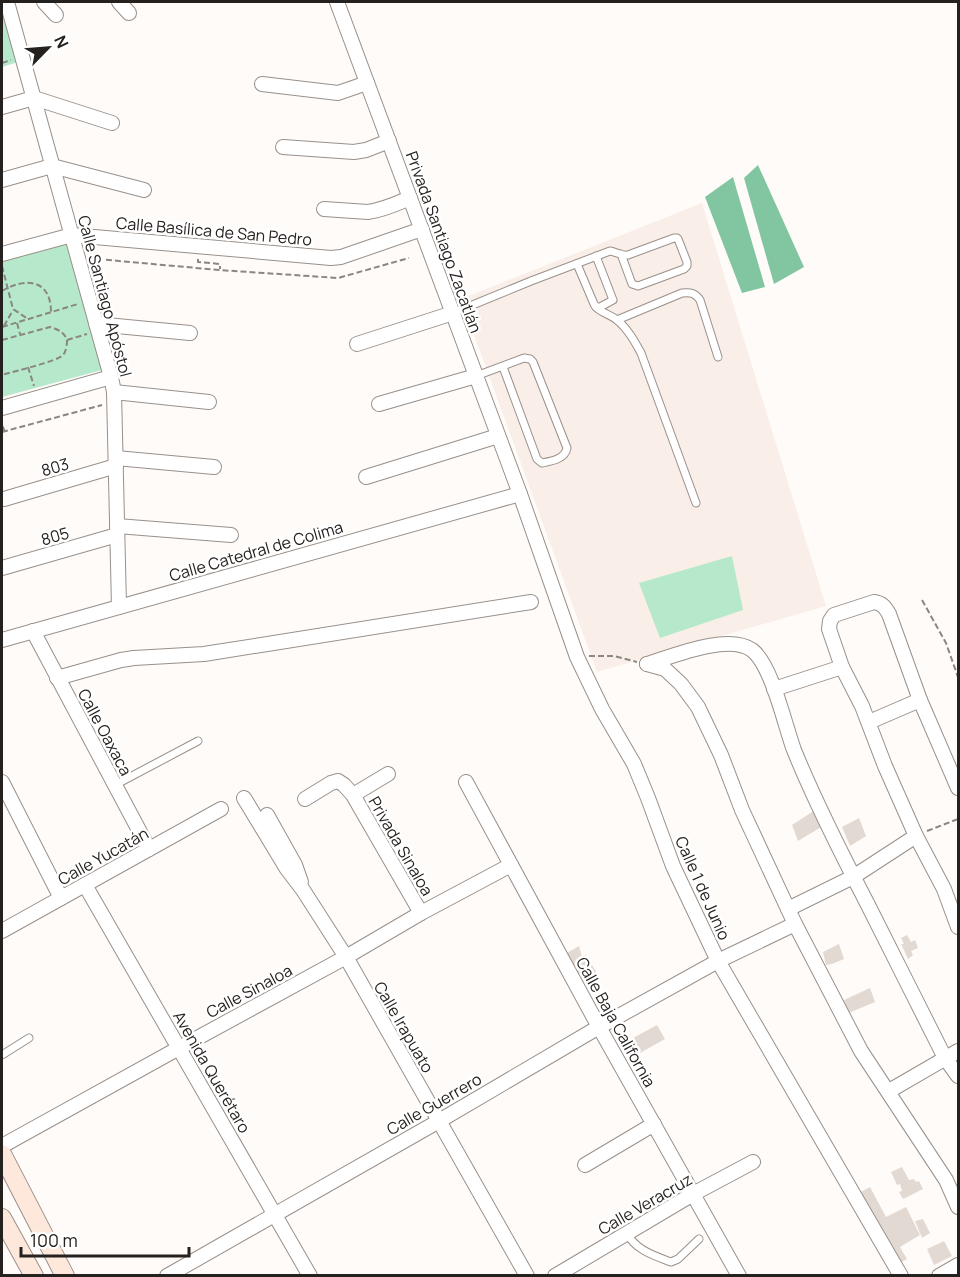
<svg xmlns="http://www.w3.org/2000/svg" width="960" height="1277" viewBox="0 0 960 1277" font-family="Manrope,sans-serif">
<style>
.built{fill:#f9eee8}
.green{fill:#b6e9cc}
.forest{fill:#81c6a1}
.building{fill:#e3d9d3}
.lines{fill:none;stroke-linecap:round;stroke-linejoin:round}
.service-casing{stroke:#99908a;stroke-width:9}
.minor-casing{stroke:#99908a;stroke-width:16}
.secondary-casing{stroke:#99908a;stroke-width:20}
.path{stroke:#8a8683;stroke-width:2;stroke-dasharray:6 3;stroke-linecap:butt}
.service{stroke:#fff;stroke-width:7}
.minor{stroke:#fff;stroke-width:14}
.secondary{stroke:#fde8db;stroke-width:18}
.labels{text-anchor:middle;stroke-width:5;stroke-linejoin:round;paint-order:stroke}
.street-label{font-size:16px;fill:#25211f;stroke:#fff}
</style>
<rect width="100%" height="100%" fill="#fffbf8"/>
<path class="built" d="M702 203 826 606 597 672 461 299Z"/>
<g class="green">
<path d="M2 4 18 62 2 67Z"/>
<path d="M66 243 102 370 2 397V261Z"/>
<path d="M732 556 743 610 660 638 639 583Z"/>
</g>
<g class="forest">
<path d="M758 165 804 267 774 284 744 178Z"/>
<path d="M733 177 765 287 742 293 705 197Z"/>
</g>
<g class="building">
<path d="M815 810 823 826 798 841 792 825Z"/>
<path d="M859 818 866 836 850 846 842 827Z"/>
<path d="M907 935 911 942 915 940 918 948 911 951 913 955 908 959 901 944H904L901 938Z"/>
<path d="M839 944 844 959 832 964 826 965 823 952Z"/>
<path d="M579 946 582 957 586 955 598 975 581 983 565 954Z"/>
<path d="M870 988 875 1002 849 1013 844 1000Z"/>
<path d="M657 1025 665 1039 640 1053 633 1038Z"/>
<path d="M902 1167 909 1180 914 1179 916 1182 919 1181 923 1189 903 1199 899 1192 902 1191 900 1184 897 1185 891 1172Z"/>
<path d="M870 1187 886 1217 906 1207 920 1235 900 1247 907 1259 898 1264 859 1193Z"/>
<path d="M923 1219 930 1233 922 1238 915 1221Z"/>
<path d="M944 1241 952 1256 934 1265 927 1249Z"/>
</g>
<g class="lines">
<defs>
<g id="service">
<path d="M577 264 594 304 596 307H600L613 300 596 256"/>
<path d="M596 307C602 313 611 315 617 320 628 329 635 342 641 353L696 503"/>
<path d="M453 313 531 281 610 251C616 252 622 256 628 255L674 238H677L678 239 687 262V266L684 269 638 286 632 284 621 254"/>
<path d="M617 320 682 293C691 292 695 293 700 300L718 357"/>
<path d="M476 376 524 358 530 359 533 362 567 448C565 459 552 461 542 463L537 459 503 367"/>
<path d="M115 785 198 741"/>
<path d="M2 1055 29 1038"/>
<path d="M627 1233C635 1250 655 1256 671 1262L678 1259 699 1239"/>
</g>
<g id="minor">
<path d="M7 2 111 377 114 392 119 607"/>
<path d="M44 2 56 15"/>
<path d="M119 2 129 13"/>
<path d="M337 2 520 494 577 657 602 709 634 764 648 798 673 866 718 961 901 1276"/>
<path d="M262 84 338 93 367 83"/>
<path d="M2 107 34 98 112 123"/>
<path d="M283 147 354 152 366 150 389 141"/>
<path d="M2 180 52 166 144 190"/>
<path d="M324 209 368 212C383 210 396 204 410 198"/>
<path d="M2 254 72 235 331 258 341 257 422 229"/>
<path d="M96 324 190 333"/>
<path d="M357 344 453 313"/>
<path d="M114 392 209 402"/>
<path d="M379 404 476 376"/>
<path d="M2 408 111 377"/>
<path d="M116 458 214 467"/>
<path d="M366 477 498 436"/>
<path d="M4 499 116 466"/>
<path d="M117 526 231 535"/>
<path d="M2 568 117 535"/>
<path d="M33 631 149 849"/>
<path d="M2 640 520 494"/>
<path d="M647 664 665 669 681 684 698 707 721 755 742 810 795 924 861 1051 946 1180 958 1207"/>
<path d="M647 664C673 656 728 633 752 650 772 665 785 726 794 750 815 802 841 853 867 903 893 955 919 1006 945 1058L958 1076"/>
<path d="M57 678 121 660 134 658 204 654 531 602"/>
<path d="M774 689 842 667"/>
<path d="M869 722 920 700"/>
<path d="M2 782 61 898"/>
<path d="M466 782 599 1027 739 1276"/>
<path d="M958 788 920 700 889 614C885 607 882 603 874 602L834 615 830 621 829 629 842 667 862 706 885 766 916 836 944 889 958 927"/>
<path d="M353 795 388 774"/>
<path d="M244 798 287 869 303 890 346 957 527 1276"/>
<path d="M305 799 331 783 338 781 344 785 353 795 421 913"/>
<path d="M267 815 295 865 301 882"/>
<path d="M85 885 310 1276"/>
<path d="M788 909 853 877 916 836"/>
<path d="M2 931 221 809"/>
<path d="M889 1091 958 1051"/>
<path d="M2 1146 179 1048 346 957 421 913 511 865"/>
<path d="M585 1165 654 1124"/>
<path d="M167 1276 439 1121 599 1027 718 961 795 924"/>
<path d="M555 1276 693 1194 753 1162"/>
<path d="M939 1276 958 1265"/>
</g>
<g id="secondary">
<path d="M2 1154 65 1276"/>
<path d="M2 1218 34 1276"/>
</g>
</defs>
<use href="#service" class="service-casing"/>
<use href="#minor" class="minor-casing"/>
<use href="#secondary" class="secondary-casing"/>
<g class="path">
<path d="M2 63 11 60"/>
<path d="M97 259 219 270 338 278 409 258"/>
<path d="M198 259V262L220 264V269"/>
<path d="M2 266 13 309 28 319"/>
<path d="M2 291C25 277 51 279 51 312"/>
<path d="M17 323 20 334"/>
<path d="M4 326 13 310"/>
<path d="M2 327 78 304"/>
<path d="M2 340 50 327C57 329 65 332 67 341 67 345 66 352 63 355 58 361 16 371 5 374L2 373"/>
<path d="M67 340 87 334"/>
<path d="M28 367 34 386"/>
<path d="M2 427H3L5 432"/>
<path d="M2 432 102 405"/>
<path d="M922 600 946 643 958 677"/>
<path d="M589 656H614L637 662"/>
<path d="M927 831 958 819"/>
</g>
<use href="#service" class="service"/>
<use href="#minor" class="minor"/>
<use href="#secondary" class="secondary"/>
</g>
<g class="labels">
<g class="street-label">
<text transform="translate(214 231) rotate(5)" y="6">Calle Basílica de San Pedro</text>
<text transform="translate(444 242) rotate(70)" y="6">Privada Santiago Zacatlán</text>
<text transform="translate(105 296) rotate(75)" y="6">Calle Santiago Apóstol</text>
<text transform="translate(55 467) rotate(-16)" y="6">803</text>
<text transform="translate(55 536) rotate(-16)" y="6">805</text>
<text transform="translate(256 551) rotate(-16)" y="6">Calle Catedral de Colima</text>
<text transform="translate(105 732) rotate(62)" y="6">Calle Oaxaca</text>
<text transform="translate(401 846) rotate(60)" y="6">Privada Sinaloa</text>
<text transform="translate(103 856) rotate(-29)" y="6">Calle Yucatán</text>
<text transform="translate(703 888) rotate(66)" y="6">Calle 1 de Junio</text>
<text transform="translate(249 991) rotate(-28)" y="6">Calle Sinaloa</text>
<text transform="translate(616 1022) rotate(61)" y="6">Calle Baja California</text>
<text transform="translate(404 1027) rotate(60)" y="6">Calle Irapuato</text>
<text transform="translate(212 1072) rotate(60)" y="6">Avenida Querétaro</text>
<text transform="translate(434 1104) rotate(-30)" y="6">Calle Guerrero</text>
<text transform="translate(645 1204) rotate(-30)" y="6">Calle Veracruz</text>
</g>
</g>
<rect width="960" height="1277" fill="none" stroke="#25211f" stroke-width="6"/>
<g transform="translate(48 48) rotate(65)" stroke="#ffffff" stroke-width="4.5" paint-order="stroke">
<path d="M0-4.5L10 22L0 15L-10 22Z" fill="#25211f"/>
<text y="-9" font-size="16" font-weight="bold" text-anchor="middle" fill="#25211f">N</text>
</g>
<path d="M21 1247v9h168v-9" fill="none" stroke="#25211f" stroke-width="3"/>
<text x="30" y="1247" font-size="18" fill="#25211f" stroke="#ffffff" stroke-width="4.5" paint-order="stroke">100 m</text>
</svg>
